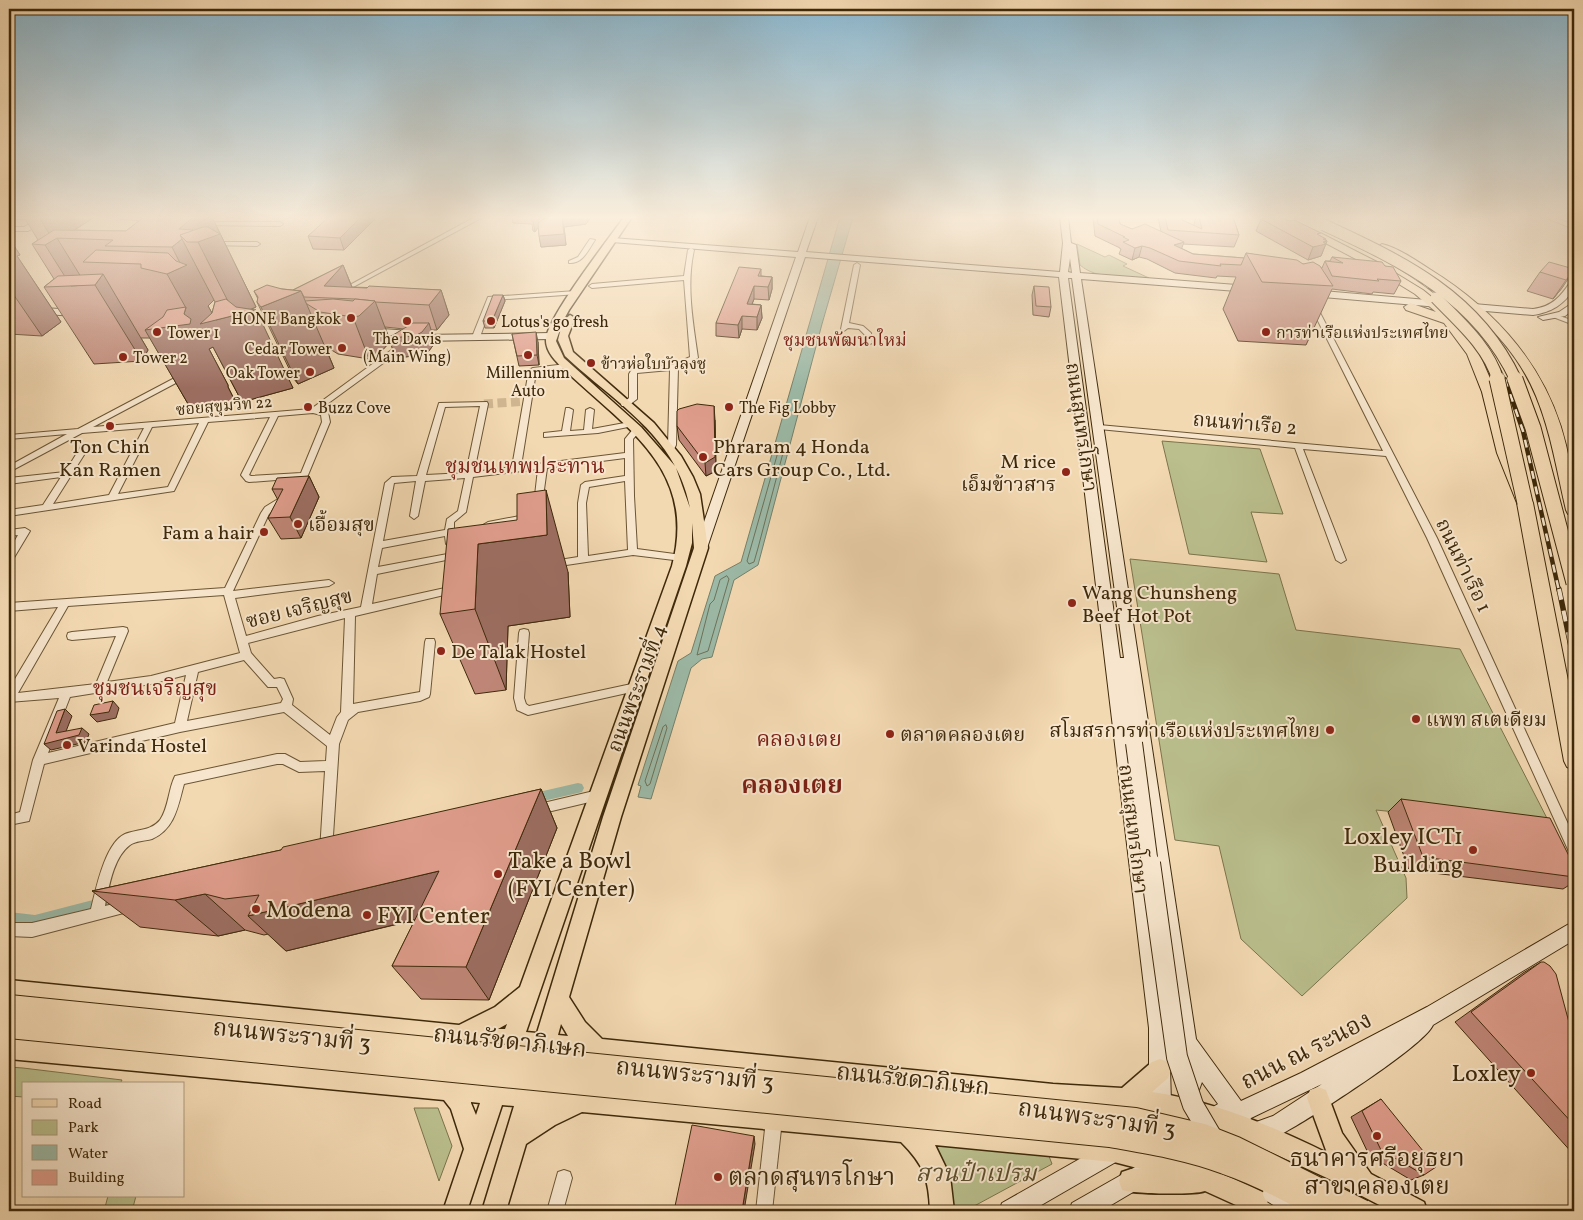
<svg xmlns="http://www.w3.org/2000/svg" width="1583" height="1220" viewBox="0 0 1583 1220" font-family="Vollkorn,'Noto Serif Thai',serif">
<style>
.green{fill:#babf8d;stroke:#7c744c}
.water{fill:#9cbaa8;stroke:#768069}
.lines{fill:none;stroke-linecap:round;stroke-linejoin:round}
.shore{stroke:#6d7259;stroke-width:1}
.canal{fill:#9cbaa8;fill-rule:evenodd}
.street-tunnel{stroke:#cfb690;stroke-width:9;stroke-dasharray:9 4.5;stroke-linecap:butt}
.street-casing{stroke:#6b5534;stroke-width:2}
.secondary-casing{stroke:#3e290a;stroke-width:2}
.primary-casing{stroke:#3e290a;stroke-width:3}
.highway-casing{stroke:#3e290a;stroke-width:2}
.street{fill:#f7e6cd;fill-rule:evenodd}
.secondary{fill:#f7e6cd;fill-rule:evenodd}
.primary{fill:#f3d9b2;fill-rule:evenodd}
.highway{fill:#f3d9b2;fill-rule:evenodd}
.rail-far2-casing{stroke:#3e290a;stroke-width:3}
.rail-far1-casing{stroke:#3e290a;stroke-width:4.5}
.rail-casing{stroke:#3e290a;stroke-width:5.5}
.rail-far2{stroke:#f7e6cd;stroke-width:2;stroke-dasharray:6;stroke-linecap:butt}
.rail-far1{stroke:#f7e6cd;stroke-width:2.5;stroke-dasharray:8;stroke-linecap:butt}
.rail{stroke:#f7e6cd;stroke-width:4;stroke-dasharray:11;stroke-linecap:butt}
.secondary-bridge-far1-casing{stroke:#3e290a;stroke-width:18;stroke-linecap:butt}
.secondary-bridge-casing{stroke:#3e290a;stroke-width:22;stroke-linecap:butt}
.primary-bridge-casing{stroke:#3e290a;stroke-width:24;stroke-linecap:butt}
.highway-bridge-far1-casing{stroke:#3e290a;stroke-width:13;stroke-linecap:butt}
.highway-bridge-casing{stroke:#3e290a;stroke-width:17;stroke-linecap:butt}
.secondary-bridge-far1{stroke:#f7e6cd;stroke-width:16}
.secondary-bridge{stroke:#f7e6cd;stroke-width:20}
.primary-bridge{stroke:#f3d9b2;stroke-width:22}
.highway-bridge-far1{stroke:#f3d9b2;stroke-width:11}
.highway-bridge{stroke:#f3d9b2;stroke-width:15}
.wall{fill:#c08778;stroke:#3e290a;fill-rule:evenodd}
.shaded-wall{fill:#9c6e62;stroke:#3e290a}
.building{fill:#df9d8c;stroke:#3e290a}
.poi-dot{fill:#8f2418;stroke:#f7e6cd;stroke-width:2}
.labels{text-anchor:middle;stroke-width:4;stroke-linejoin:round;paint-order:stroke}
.far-poi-label{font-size:16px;fill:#3e290a;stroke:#f7e6cd;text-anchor:start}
.far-street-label{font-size:16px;fill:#3e290a;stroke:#f7e6cd}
.far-neighbourhood-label{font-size:18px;fill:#7a1f14;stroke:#f7e6cd}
.street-label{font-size:20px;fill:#3e290a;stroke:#f7e6cd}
.poi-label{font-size:20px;fill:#3e290a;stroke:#f7e6cd;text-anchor:start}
.neighbourhood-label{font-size:21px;fill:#7a1f14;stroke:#f7e6cd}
.quarter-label{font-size:22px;fill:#7a1f14;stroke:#f7e6cd}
.near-poi-label{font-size:24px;fill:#3e290a;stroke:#f7e6cd;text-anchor:start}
.near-street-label{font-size:24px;fill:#3e290a;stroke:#f7e6cd}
.near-park-label{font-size:24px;font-style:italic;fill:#5d4e2b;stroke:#f7e6cd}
.district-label{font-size:25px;font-weight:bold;fill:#7a1f14;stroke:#f7e6cd}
</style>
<rect width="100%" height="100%" fill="#f3d9b2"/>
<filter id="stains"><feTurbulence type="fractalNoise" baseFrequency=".004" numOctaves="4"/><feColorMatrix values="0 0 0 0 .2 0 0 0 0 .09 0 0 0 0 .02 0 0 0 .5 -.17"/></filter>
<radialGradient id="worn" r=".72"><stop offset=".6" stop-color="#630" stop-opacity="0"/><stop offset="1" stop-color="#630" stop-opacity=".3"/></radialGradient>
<g class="green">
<path d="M1077 244 1105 257 1109 255 1127 264 1123 266 1149 278C1127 277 1097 280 1080 265Z"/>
<path d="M1162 441 1260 449 1283 514 1251 512 1267 562 1189 554Z"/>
<path d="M1130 559 1279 574 1296 630 1460 649 1552 828 1376 810 1406 878 1407 898 1302 996 1241 939 1219 846 1175 840Z"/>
<path d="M9 1067 23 1068 122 1080 120 1084H24V1097L9 1096Z"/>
<path d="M414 1108H438L452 1146 439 1181Z"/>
<path d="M931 1141 1047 1151 1052 1164 965 1211H951C952 1186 946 1162 931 1141Z"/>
<path d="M108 1196H136L132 1211H104Z"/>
</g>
<path class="water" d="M840 217H853L822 324 758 565 734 580 712 657 702 659 691 668 651 799 638 797 641 786 638 785 678 661 691 653 715 576 741 562Z"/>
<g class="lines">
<g class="shore">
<path d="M781 450 783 453 758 548 754 562 749 564 747 561 778 452Z"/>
<path d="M727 576 729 579 708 651 697 655 710 604 714 600 720 580Z"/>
<path d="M666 725 667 728 650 784 647 786 645 781 663 727Z"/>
</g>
<g class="canal">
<path d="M578 783 582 784 584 788 582 792 578 793 530 804 526 803 524 799 526 795 530 794Z"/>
<path d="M120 893 125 895 127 899 125 903 120 905 35 927 9 924V912L35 915Z"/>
</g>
<path class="street-tunnel" d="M484 404 528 401"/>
<defs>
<g id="street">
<path d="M9 217H28L25 219H9Z"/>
<path d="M117 217H152L157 219 154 221 120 219Z"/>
<path d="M475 217H483L342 293 337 292Z"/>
<path d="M1544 217H1553L1574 225V229Z"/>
<path d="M205 222H280L283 224 280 226 203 225 202 224Z"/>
<path d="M590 239 595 240C588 250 583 264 569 263V261L578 257Z"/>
<path d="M212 242H257L260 244 257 246 210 245 209 244Z"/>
<path d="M691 248 694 250C686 285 693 322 698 358L678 368 676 445 673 451 670 452 666 449 668 445 670 370 637 373V399L628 406H622L621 404 629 398V374L632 369 672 365 690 357 684 280 592 288 589 286 592 284 684 276 688 250Z"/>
<path d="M857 263 860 265 849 323 863 326 871 333 872 343 868 345 864 343 865 335 859 329 848 328 844 331 841 329 854 265Z"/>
<path d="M576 291 579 293 578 294 493 300 480 337 476 339 472 337 488 297Z"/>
<path d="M1313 303 1316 305 1437 538 1574 837V856L1570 854 1427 538 1386 456 1303 449 1346 560 1341 563 1336 560 1295 448 1099 429 1095 427 1099 425 1383 451 1310 305Z"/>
<path d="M1553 315H1557L1574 321V325L1553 317Z"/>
<path d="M401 343 408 345 319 410 328 412 330 422 308 475 307 477 298 478 284 503 269 514 233 591 329 580 334 583 329 586 235 598 246 636 318 616 361 607 385 483 392 477 417 476 439 403 487 402 488 404 474 472 512 467 529 370 533 368 566 364 570 366 566 368 536 372 521 466 625 453V439L634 428H640L641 430 633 439 634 496 637 549 682 555 687 558 685 560 682 561 633 555 553 567 548 564 553 561 578 557V503L581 485 585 482 625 476V458L547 468 542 504 538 507 534 504 538 469 473 477 466 512 454 522V528L459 531 454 534 452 544H446L445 536 382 548 378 567 458 552 463 555 461 557 377 574 372 604 454 586 457 588 459 590 457 592 355 616 353 704 420 692 425 642 426 639H434L435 642 430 694 429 697 420 701 358 712 348 720 339 744 332 851 330 855 326 857 322 855 320 851 325 771 299 772 283 764H277L184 784C178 806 175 829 152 839 145 841 135 841 130 845 113 858 109 887 105 906L130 900 135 902 137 906 135 910 32 937 9 936V923H32L91 909C96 889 105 843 125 834 138 829 151 831 160 820 169 807 168 790 175 776L277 754H285L300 762 326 761 327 746 284 712 180 732 44 764 29 821 9 825V815L20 812 33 760 59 698 9 702V689L58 607 9 611V603L225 588 261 513 265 507 278 499 289 479 249 482 246 481 241 475 270 417 208 422 174 491 9 516V510L43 505 61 477 9 484V478L65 472 82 445H85L89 447 53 504 109 495 144 428 82 433 9 472V466L67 434 9 439V435L78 429 186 372H189V376L93 427 311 409ZM480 406 466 473 426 475 445 407ZM313 413 321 415 322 422 301 473 251 476 249 475 278 416ZM199 423 168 487 118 494 152 427ZM465 478 458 511 447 519 445 530 383 541 394 483 416 481 410 516 414 519 418 516 425 481ZM625 481 628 550 588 556 586 503 589 487ZM224 595 240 653 151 676 107 682 128 631 127 628 123 627 72 632 68 633 67 636 68 639 72 640 116 636 96 684 18 693 68 606ZM345 618 341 712 337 717 330 735 292 705 293 699 284 679 280 678 274 679 251 653 248 643ZM244 660 268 687H277L283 699 281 703 187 721 198 672ZM186 675 175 723 48 753 70 697 151 684Z"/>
<path d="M566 408H569L573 410 570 431 584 430 586 410 590 408 594 410 592 429 630 422 634 424 633 426 598 433 544 437V433L562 431Z"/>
<path d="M530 514 533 515 535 517 533 519 488 528 483 525 488 522Z"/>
<path d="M25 528 30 531 12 561 9 562V551L18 535 9 536V530Z"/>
<path d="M524 629 528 630 529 633 524 698 526 704 529 706 636 683 640 684 641 687 640 690 636 691 528 715 517 710 514 698 519 633 520 630Z"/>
<path d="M598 790 602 791 604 795 602 799 598 800 535 815 531 814 529 810 531 806 535 805Z"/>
<path d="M774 1112 779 1115 782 1120 772 1211H756L766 1120 769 1115Z"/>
<path d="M564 1170 570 1172 572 1178 563 1211H547L558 1172Z"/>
</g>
<g id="secondary">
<path d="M42 217H52L28 231H9V227H24Z"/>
<path d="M810 217H818L806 252 1060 272 1063 243 1060 217H1068L1071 243 1076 245 1080 273 1250 286 1255 289 1250 292 1081 279 1196 1039 1241 1101 1301 1073 1427 1007 1574 921V940L1433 1025C1424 1046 1312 1117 1287 1131 1277 1137 1266 1140 1255 1144L1247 1141 1244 1133 1247 1126 1240 1129C1231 1125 1222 1125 1213 1121L1209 1114 1213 1107 1218 1104 1202 1082 1199 1090 1192 1093 1185 1090 1182 1083 1136 749H1132L1169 1028 1171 1104 1162 1117 1155 1121 1148 1117 1144 1110 1149 1100V1028L1059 277 805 257 707 548 701 552 695 548 796 257 612 242 608 240 612 238 798 252ZM1070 258 1072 273 1068 272ZM1068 278H1072L1124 658H1120ZM1322 1084 1273 1116 1248 1125 1251 1118Z"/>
<path d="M1574 280V289C1563 305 1552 312 1533 315L1311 296 1306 293 1311 290 1533 309C1552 307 1561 296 1571 281Z"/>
<path d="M1574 302V309L1565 316 1543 320 1538 317 1559 312Z"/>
<path d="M9 306 77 310 82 313 77 316 9 312Z"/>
<path d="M368 328 411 331 420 335 551 333 556 336 551 339 418 341 409 337 365 333 363 331Z"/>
<path d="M1113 1140 1121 1143 1124 1151 1121 1159 1031 1211H999L1002 1203Z"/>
<path d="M1137 1166 1145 1169 1148 1177 1145 1185 1101 1211H1069L1072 1203Z"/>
</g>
<g id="primary">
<path d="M624 217H632L569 310 563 321 570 315 575 318 568 336 573 352 654 423 681 456 693 477 700 494 708 548 621 817 569 997 585 1022 602 1039 1053 1084 1122 1088 1152 1062 1160 1059 1168 1062 1171 1070 1168 1078 1152 1092C1213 1101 1272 1126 1327 1153L1307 1098 1310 1090 1318 1087 1326 1090 1342 1133 1371 1174 1424 1202 1427 1211H1391L1327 1178 1253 1144 1197 1125 1161 1116 551 1056 550 1060 542 1063 534 1060 532 1054 518 1053 517 1057 509 1060 501 1057 499 1051 9 1001V980L459 1025 495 1007 520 987 672 566C697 473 631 431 570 375 561 366 545 354 546 339 548 316 608 240 624 217ZM562 324 558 340 565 356C602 391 651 421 675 466L641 427 564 358 556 341ZM676 468C683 481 687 494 690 508ZM692 523 694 548 603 817 537 1033 526 1032 686 566 692 543ZM507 1024 505 1029H498ZM561 1024 568 1036 558 1035Z"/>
<path d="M9 1037 487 1081 489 1077 497 1074 505 1077 507 1083 521 1084 523 1080 531 1077 539 1080 541 1086 1114 1138C1173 1153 1229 1175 1283 1202L1286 1211H1249L1205 1191C1195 1195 1133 1194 1122 1190L1119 1181 1122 1172 1131 1169H1141L1114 1162 935 1145 950 1176 954 1211H930C929 1179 924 1165 901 1142L582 1112 555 1125 526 1144 506 1211H482L514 1106 502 1105 467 1211H443L464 1149 451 1109 444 1100 9 1059ZM471 1102 480 1103 476 1115 471 1103Z"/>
</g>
<g id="highway">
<path d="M1276 217H1289L1379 263 1423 290 1444 307 1479 353 1496 392 1511 453 1533 503 1574 711V770L1567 767 1564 761 1517 503 1497 453 1482 392 1467 354 1444 323 1406 310 1404 307 1410 303 1436 312 1415 294 1371 267Z"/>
<path d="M1382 244C1402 249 1424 266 1442 277 1527 334 1574 411 1574 515L1568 514 1566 510C1557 472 1551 432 1536 396 1507 326 1443 285 1378 249L1377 247Z"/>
</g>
</defs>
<use href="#street" class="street-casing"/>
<use href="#secondary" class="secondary-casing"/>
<use href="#primary" class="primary-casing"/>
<use href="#highway" class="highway-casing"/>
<use href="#street" class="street"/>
<use href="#secondary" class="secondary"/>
<use href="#primary" class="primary"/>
<use href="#highway" class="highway"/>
<defs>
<path id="rail-far2" d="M1296 217C1383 257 1461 288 1505 380"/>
<path id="rail-far1" d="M1505 379 1523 431 1559 591"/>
<path id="rail" d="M1559 589 1574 661"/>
</defs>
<use href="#rail-far2" class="rail-far2-casing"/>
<use href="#rail-far1" class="rail-far1-casing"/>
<use href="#rail" class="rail-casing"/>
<use href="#rail-far2" class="rail-far2"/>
<use href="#rail-far1" class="rail-far1"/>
<use href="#rail" class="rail"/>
<defs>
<path id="secondary-bridge-far1" d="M1134 743 1150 865"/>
<g id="secondary-bridge">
<path d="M1150 863 1177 1057 1193 1105 1213 1139"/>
<path d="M1273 1193 1302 1211"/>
</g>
<g id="primary-bridge">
<path d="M9 1006 1135 1119 1203 1135 1236 1148 1363 1211"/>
<path d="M9 1027 1110 1136C1149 1143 1188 1149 1225 1163 1260 1175 1293 1193 1325 1211"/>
</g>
<g id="highway-bridge-far1">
<path d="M1289 217 1316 230"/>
<path d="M1307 217C1392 257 1474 290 1516 380"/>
<path d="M1436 298C1459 322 1488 346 1498 380"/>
</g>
<g id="highway-bridge">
<path d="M1497 379 1525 503"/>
<path d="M1515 379 1533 428 1574 583"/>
</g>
</defs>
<use href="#secondary-bridge-far1" class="secondary-bridge-far1-casing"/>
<use href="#secondary-bridge" class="secondary-bridge-casing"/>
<use href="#primary-bridge" class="primary-bridge-casing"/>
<use href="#highway-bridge-far1" class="highway-bridge-far1-casing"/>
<use href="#highway-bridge" class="highway-bridge-casing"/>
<use href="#secondary-bridge-far1" class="secondary-bridge-far1"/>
<use href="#secondary-bridge" class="secondary-bridge"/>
<use href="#primary-bridge" class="primary-bridge"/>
<use href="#highway-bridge-far1" class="highway-bridge-far1"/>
<use href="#highway-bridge" class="highway-bridge"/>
</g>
<g class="wall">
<path d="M24 217H92L93 218 74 230 126 231 144 217H212L256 307 250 310 293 388 242 402 213 347 209 349 228 385V387L233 397V403L191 409 150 338H141L148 350 142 361 94 364 44 287 54 279 32 244 38 240ZM214 300 215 302 212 313 208 306Z"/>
<path d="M377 217 344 250 313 249 308 236Z"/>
<path d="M512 217H545L544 219 547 217H591L586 224 564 227 566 245 541 247 538 227 535 232 533 231 532 224 513 223Z"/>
<path d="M1093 217H1119L1120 224 1132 229 1161 232 1158 217H1181L1182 220 1194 226V224L1196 217H1233L1239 235 1234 247 1183 244 1181 248 1193 254 1244 258 1246 253 1303 264 1322 268 1325 261H1330L1332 257 1385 266 1401 281 1394 294 1373 292 1372 294 1332 289 1306 345 1238 341 1223 309 1236 277 1217 276 1216 278 1175 273 1147 259 1139 257 1132 260 1119 254 1121 249H1120V248L1095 236Z"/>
<path d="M1261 219 1320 236 1327 241 1321 256 1308 260 1256 231Z"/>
<path d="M9 238 20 255 17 256 61 322 42 336 9 334Z"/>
<path d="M343 265 352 287 441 290 449 315 437 330H431L435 343 428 352 422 355 396 358 390 342 375 358 369 359 338 354 325 346 334 368 298 384 294 379 257 302 258 299 254 291 282 289 293 290ZM385 327 404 329 389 338Z"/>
<path d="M761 269V276L772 277V289L769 300 754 299 752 304 761 305 762 318 757 330 742 329 739 338 716 336V323Z"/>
<path d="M1574 269 1562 288 1553 299 1527 291 1540 272Z"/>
<path d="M1034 286 1051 307 1049 317 1033 315 1032 295Z"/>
<path d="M503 295 505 301 494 328H485L483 321Z"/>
<path d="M512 334 538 342 539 365 519 366Z"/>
<path d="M715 420 716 471 706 476 679 440 677 426Z"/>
<path d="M309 476 319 497 301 538 281 539 268 518 278 500 272 489Z"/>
<path d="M568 572 570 617 508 626 506 690 475 694 440 614Z"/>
<path d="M541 789 557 828 489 1000 421 999 392 966 415 920 286 951 268 934 264 935 245 930 218 936 140 927 92 891 281 850Z"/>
<path d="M1401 799 1574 866V882L1563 889 1409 870 1388 812Z"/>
<path d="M1541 962 1574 1041V1155L1455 1022 1523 973Z"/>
<path d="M1381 1099 1424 1175 1411 1180 1369 1155 1351 1117Z"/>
</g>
<g class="shaded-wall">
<path d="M39 217H92L93 218 62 238H57L86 285 71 286 45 245 53 240Z"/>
<path d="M193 217H212L256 307 237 315 256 310 293 388 242 402 213 347 209 349 228 385V387L233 397V403L191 409 145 330 184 314 186 308 167 274 182 267 172 247 182 239 214 300 208 306 216 320 235 315 198 242 179 229Z"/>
<path d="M361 217H377L344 250 340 238Z"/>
<path d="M536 217H545L535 232 533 221Z"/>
<path d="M562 217H591L586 224 564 227 566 245 541 247 539 236Z"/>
<path d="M9 238 20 255 17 256 61 322 42 336 9 288Z"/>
<path d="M1323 239H1326L1324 242 1327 241 1321 256 1308 260 1313 247Z"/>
<path d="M1184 242 1180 253 1174 245Z"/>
<path d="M1142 246 1139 257 1132 260 1135 248Z"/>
<path d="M343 265 353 290 324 286Z"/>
<path d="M1574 270 1562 288 1553 299 1566 280Z"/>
<path d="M103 274 148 350 142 361 95 285Z"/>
<path d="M772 277V289L769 300 768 287Z"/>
<path d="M754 286V299L747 317V304Z"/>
<path d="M441 290 449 315 437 330 429 305Z"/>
<path d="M301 291 334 368 298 384 261 307Z"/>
<path d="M503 295 505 301 494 328 492 321Z"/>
<path d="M375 301 389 338 429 323 435 343 428 352 422 355 396 358 390 342 375 358 369 359 353 317Z"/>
<path d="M761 305 762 318 757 330V317Z"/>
<path d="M742 316V329L739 338 738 325Z"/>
<path d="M536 332 538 342 539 365 537 355Z"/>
<path d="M714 406 715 420 716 471 706 476 705 463Z"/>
<path d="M309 476 319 497 301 538 290 517Z"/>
<path d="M546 490 568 572 570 617 508 626 506 690 475 609 478 544 547 535Z"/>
<path d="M113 701 119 708 116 718 97 722 90 715Z"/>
<path d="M65 709 72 716 63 739 82 728 89 734 86 742 51 750 44 744 56 733Z"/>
<path d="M541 789 557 828 489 1000 466 967Z"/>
<path d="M439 871 463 908 286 951 248 916Z"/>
<path d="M205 894 245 930 218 936 175 900Z"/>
<path d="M754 1136 755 1144 744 1211H742Z"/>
</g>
<g class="building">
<path d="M144 217H193L179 229 193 230 190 232 180 235 182 239 172 247 105 246 113 240 57 238 45 245 32 244 54 230 126 231Z"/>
<path d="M329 217H361L340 238 308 236Z"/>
<path d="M532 217H536L533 221H531Z"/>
<path d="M547 217H562L564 234 539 236 538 223Z"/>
<path d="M1097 217H1119L1120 224 1132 229 1145 224 1184 242 1174 245 1193 254 1244 258 1241 265 1220 264 1221 266 1179 261 1150 248 1142 246 1135 248 1123 242 1129 240 1123 237H1125L1098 224Z"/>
<path d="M1165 217H1181L1182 220 1202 229 1199 217H1233L1239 235 1168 230Z"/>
<path d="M1270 217H1278L1290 221 1294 220 1321 233 1317 234 1326 239H1323L1327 241 1323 242 1326 244 1313 247 1261 219Z"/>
<path d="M203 227H208L220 234 198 242H187L180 235Z"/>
<path d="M96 250 168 253 176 261 187 265 167 274 141 268V264L83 262Z"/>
<path d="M1246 253 1297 260 1303 264 1313 262 1320 266 1333 286 1262 282Z"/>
<path d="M1332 257 1382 262 1385 266 1393 267 1401 281 1377 279 1379 281 1332 276 1325 261 1343 263Z"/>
<path d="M1549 262 1574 269V270L1566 280 1540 272Z"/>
<path d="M343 265 324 286 367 288 369 286 441 290 429 305 375 302V301L355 299 304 297 301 291 293 290Z"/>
<path d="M739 267 761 269 758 276 772 277 768 287 754 286 747 304 761 305 757 317 742 316 738 325 716 323Z"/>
<path d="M103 274 95 285 44 287 58 276Z"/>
<path d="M267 285 282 289 301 291 261 307 257 302 258 297 254 291Z"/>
<path d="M1034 286 1049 287 1051 307 1036 306Z"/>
<path d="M493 295H503L492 321H483Z"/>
<path d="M226 299 236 307 256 310 200 324 212 313 215 302Z"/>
<path d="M333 299 353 301 355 299 375 301 359 316 353 317 320 312 307 304 305 301Z"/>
<path d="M186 307 184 314 191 319 190 324 145 330 163 317 167 310Z"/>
<path d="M413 323H429L422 332 415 336 388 338Z"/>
<path d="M536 332 537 355 517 356 512 334Z"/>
<path d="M697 404 714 406 715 457 705 463 677 426V411L679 409Z"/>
<path d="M309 476 290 517 268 518 283 489H272L277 478Z"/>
<path d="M546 490 547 535 478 544 475 609 440 614 448 529 517 520V494Z"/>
<path d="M113 701 109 712 90 715 94 705Z"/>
<path d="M65 709 56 733 82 728 79 735 44 744 57 711Z"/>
<path d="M541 789 466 967 392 966 439 871 248 916 259 895 225 899 205 894 175 900 92 891 281 850 283 847Z"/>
<path d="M1401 799 1550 818 1574 866V877L1423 857Z"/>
<path d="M1541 962H1544L1550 966 1556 974 1574 1041V1125L1471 1012Z"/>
<path d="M1381 1099 1436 1167 1424 1175 1381 1150 1362 1111Z"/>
<path d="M692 1125 754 1136 742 1211H674Z"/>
</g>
<linearGradient id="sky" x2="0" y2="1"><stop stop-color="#89b6ce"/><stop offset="0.56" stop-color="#faeedc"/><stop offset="1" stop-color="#faeedc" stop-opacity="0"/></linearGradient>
<rect width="1583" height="388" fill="url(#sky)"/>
<g class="poi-dot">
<circle cx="351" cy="318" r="5"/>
<circle cx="407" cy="321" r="5"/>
<circle cx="491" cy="321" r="5"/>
<circle cx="157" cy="332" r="5"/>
<circle cx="1266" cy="332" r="5"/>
<circle cx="342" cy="348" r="5"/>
<circle cx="528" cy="355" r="5"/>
<circle cx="123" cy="357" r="5"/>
<circle cx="591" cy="363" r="5"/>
<circle cx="310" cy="372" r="5"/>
<circle cx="308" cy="407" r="5"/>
<circle cx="729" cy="407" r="5"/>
<circle cx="110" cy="426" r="5"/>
<circle cx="703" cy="457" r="5"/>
<circle cx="1066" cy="472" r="5"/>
<circle cx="298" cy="524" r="5"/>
<circle cx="264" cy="532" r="5"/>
<circle cx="1072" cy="603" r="5"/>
<circle cx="441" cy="651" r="5"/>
<circle cx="1416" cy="719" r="5"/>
<circle cx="1330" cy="730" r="5"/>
<circle cx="890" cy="734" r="5"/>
<circle cx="67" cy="745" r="5"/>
<circle cx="1473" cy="850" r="5"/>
<circle cx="498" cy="874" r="5"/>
<circle cx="256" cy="909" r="5"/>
<circle cx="367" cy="915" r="5"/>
<circle cx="1531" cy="1073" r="5"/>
<circle cx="1377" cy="1136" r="5"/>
<circle cx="718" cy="1177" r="5"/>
</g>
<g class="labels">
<g class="far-poi-label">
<text x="341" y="324" text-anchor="end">HONE Bangkok</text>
<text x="501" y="327">Lotus's go fresh</text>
<text x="167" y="338">Tower 1</text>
<text x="1276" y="338">การท่าเรือแห่งประเทศไทย</text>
<text x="407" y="344" text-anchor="middle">The Davis<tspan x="407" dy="18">(Main Wing)</tspan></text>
<text x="332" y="354" text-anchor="end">Cedar Tower</text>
<text x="133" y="363">Tower 2</text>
<text x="601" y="369">ข้าวห่อใบบัวลุงชู</text>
<text x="300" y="378" text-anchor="end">Oak Tower</text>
<text x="528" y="378" text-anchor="middle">Millennium<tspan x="528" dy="18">Auto</tspan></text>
<text x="318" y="413">Buzz Cove</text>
<text x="739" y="413">The Fig Lobby</text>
</g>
<g class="far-street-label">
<text transform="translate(224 405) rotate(-5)" y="6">ซอยสุขุมวิท 22</text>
</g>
<g class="far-neighbourhood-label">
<text x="845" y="346">ชุมชนพัฒนาใหม่</text>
</g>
<g class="street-label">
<text transform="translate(1245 423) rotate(5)" y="7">ถนนท่าเรือ 2</text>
<text transform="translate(1082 427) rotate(82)" y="7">ถนนสุนทรโกษา</text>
<text transform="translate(1464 565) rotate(64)" y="7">ถนนท่าเรือ 1</text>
<text transform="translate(299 608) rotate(-14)" y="7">ซอย เจริญสุข</text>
<text transform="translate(636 688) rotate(-70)" y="7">ถนนพระรามที่ 4</text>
<text transform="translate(1134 829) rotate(83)" y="7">ถนนสุนทรโกษา</text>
</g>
<g class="poi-label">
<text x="110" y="453" text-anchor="middle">Ton Chin<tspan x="110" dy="23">Kan Ramen</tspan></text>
<text x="713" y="453">Phraram 4 Honda<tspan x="713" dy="23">Cars Group Co., Ltd.</tspan></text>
<text x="1056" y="468" text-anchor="end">M rice<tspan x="1056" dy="23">เอ็มข้าวสาร</tspan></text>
<text x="308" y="531">เอื้อมสุข</text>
<text x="254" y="539" text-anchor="end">Fam a hair</text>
<text x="1082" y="599">Wang Chunsheng<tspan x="1082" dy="23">Beef Hot Pot</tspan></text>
<text x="451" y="658">De Talak Hostel</text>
<text x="1426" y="726">แพท สเตเดียม</text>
<text x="1320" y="737" text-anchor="end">สโมสรการท่าเรือแห่งประเทศไทย</text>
<text x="900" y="741">ตลาดคลองเตย</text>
<text x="77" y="752">Varinda Hostel</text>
</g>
<g class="neighbourhood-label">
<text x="525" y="473">ชุมชนเทพประทาน</text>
<text x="155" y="695">ชุมชนเจริญสุข</text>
</g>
<g class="quarter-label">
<text x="799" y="746">คลองเตย</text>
</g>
<g class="near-poi-label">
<text x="1463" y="844" text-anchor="end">Loxley ICT1<tspan x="1463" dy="28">Building</tspan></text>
<text x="508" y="868">Take a Bowl<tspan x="508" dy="28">(FYI Center)</tspan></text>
<text x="266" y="917">Modena</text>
<text x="377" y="923">FYI Center</text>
<text x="1521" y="1081" text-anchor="end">Loxley</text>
<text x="1377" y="1166" text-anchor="middle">ธนาคารศรีอยุธยา<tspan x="1377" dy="28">สาขาคลองเตย</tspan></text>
<text x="728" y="1185">ตลาดสุนทรโกษา</text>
</g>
<g class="near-street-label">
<text transform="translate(292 1035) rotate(6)" y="8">ถนนพระรามที่ 3</text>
<text transform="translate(510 1041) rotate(6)" y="8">ถนนรัชดาภิเษก</text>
<text transform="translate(1306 1050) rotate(-27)" y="8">ถนน ณ ระนอง</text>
<text transform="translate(695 1074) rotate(6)" y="8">ถนนพระรามที่ 3</text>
<text transform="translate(913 1079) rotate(6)" y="8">ถนนรัชดาภิเษก</text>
<text transform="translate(1097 1118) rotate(8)" y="8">ถนนพระรามที่ 3</text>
</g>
<g class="near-park-label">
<text x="976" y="1181">สวนป๋าเปรม</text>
</g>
<g class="district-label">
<text x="792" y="793">คลองเตย</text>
</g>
</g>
<rect width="1583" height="1220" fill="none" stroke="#f3d9b2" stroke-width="30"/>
<rect x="10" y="10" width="1563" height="1200" fill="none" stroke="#3e290a" stroke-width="2.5"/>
<rect x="15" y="15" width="1553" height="1190" fill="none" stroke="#3e290a"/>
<rect x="22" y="1082" width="162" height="115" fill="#f7e6cd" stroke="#ad9a7f"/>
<rect x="32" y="1099" width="25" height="8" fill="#f3d9b2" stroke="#ad9a7f"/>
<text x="68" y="1108" font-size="15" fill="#3e290a">Road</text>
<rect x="32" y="1120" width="25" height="15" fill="#babf8d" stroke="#ad9a7f"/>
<text x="68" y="1132" font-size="15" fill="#3e290a">Park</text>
<rect x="32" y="1145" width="25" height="15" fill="#9cbaa8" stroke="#ad9a7f"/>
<text x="68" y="1158" font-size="15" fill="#3e290a">Water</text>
<rect x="32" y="1170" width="25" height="15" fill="#df9d8c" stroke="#ad9a7f"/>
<text x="68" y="1182" font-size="15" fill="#3e290a">Building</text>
<rect width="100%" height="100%" filter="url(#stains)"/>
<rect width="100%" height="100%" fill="url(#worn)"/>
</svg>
